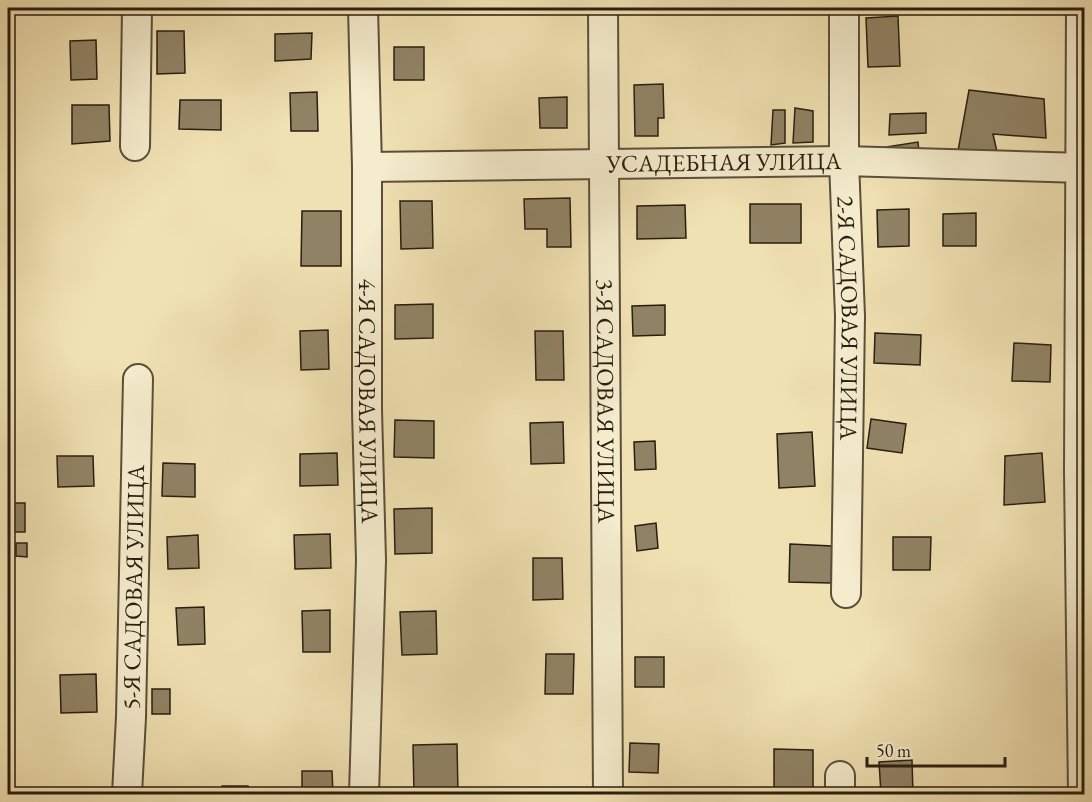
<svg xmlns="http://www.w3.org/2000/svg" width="1092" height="802" viewBox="0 0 1092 802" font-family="'EB Garamond',serif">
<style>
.building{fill:#908365;stroke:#291e11;stroke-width:1.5}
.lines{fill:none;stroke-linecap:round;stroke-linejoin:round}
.minor-casing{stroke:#5b4f39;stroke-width:32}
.minor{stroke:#f5eccd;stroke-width:28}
.labels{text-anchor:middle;stroke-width:4.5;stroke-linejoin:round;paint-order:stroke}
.street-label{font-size:24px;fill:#291e11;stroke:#f5eccd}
</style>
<rect width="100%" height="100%" fill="#f0e1b2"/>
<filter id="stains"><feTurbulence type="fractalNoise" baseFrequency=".00333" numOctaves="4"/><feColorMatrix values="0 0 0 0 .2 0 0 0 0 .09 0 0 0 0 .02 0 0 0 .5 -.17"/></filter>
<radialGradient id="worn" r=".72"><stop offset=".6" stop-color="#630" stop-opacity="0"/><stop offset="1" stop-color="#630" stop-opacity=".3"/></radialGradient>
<g class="building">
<path d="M898 16 900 66 868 67 866 18Z"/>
<path d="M157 31H184L185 73 157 74Z"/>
<path d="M312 33 311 59 275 61V34Z"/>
<path d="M96 40 97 79 71 80 70 41Z"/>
<rect x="394" y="47" width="30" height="33"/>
<path d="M663 84 664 118H658V136H635L634 85Z"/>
<path d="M969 90 1044 99 1046 138 993 134 997 152 958 151Z"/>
<path d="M317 92 318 131H291L290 93Z"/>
<path d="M567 97V128H540L539 98Z"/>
<path d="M180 100H221V130L179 129Z"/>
<path d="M72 105H109L110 141 72 144Z"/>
<path d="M795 108 813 111V142L793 143Z"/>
<path d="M773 110H785V143L771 145Z"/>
<path d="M926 113V133L889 135 890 114Z"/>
<path d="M918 142 919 153 893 155 886 147Z"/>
<path d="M570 198 571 247H547V229H525L524 199Z"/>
<path d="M400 201H432L433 248 401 249Z"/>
<rect x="750" y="204" width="51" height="39"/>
<path d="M685 205 686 238 637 239V206Z"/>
<path d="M909 209V246L878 247 877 210Z"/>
<path d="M302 211H341V266H301Z"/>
<path d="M976 213V246H943V214Z"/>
<path d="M433 304V338L395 339V305Z"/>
<path d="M665 305V335L633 336 632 306Z"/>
<path d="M328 330 329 369 301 370 300 331Z"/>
<path d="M535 331H563L564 380H536Z"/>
<path d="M875 333 921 335 920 365 874 363Z"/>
<path d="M1014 343 1051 345 1050 382 1012 381Z"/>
<path d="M871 419 906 424 902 453 867 448Z"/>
<path d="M395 420 434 421V458L394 457Z"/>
<path d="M563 422 564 463 531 464 530 423Z"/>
<path d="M812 432 815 486 779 488 777 434Z"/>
<path d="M655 441 656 469 635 470 634 442Z"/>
<path d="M337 453 338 485 300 486V454Z"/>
<path d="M1042 453 1045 502 1004 505 1005 456Z"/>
<path d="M57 456H93L94 486 58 487Z"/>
<path d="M163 463 195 464V497L162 496Z"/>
<rect x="13" y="503" width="12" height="29"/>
<path d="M432 508V553L395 554 394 509Z"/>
<path d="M656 523 658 548 637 551 635 526Z"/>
<path d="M330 534 331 568 295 569 294 535Z"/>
<path d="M198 535 199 568 168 569 167 537Z"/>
<path d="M893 537H931L930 570H893Z"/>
<path d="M16 543H27V557L16 556Z"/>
<path d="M790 544 832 546 831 583 789 582Z"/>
<path d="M533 558H562L563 599 533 600Z"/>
<path d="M204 607 205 644 178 645 176 608Z"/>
<path d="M330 610V652H303L302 611Z"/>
<path d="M436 611 437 654 402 655 400 612Z"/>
<path d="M546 654H574L573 694H545Z"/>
<rect x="635" y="657" width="29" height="30"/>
<path d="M96 674 97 712 61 713 60 675Z"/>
<rect x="152" y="689" width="18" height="25"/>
<path d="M630 743 659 744 658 773 629 772Z"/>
<path d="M457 744 458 793 414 794 413 745Z"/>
<path d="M774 749 813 750V794H774Z"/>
<path d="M912 760 913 794H881L879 762Z"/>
<path d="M302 771H332L333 794H302Z"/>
<rect x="222" y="786" width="26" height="8"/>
</g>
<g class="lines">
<defs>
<g id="minor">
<path id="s1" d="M363 8 367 167V410L371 560 364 794"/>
<path id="s2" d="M603 8 608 794"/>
<path id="s3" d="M844 8V161L850 316 846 593"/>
<path d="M1081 8 1079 471 1083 794"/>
<path d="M135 146 137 8"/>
<path id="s4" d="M367 167 844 161 1082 168"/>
<path id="s5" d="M127 794 131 717 138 379"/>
<path d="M840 794V776"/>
</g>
</defs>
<use href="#minor" class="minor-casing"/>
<use href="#minor" class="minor"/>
</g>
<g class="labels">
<g class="street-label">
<text dy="8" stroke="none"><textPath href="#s4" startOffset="357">УСАДЕБНАЯ УЛИЦА</textPath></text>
<text dy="8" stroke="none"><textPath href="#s3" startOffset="310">2-Я САДОВАЯ УЛИЦА</textPath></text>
<text dy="8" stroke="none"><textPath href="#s1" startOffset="393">4-Я САДОВАЯ УЛИЦА</textPath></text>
<text dy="8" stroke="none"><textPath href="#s2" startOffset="393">3-Я САДОВАЯ УЛИЦА</textPath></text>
<text dy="8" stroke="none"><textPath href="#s5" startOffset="207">5-Я САДОВАЯ УЛИЦА</textPath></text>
</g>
</g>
<rect width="1092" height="802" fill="none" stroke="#f0e1b2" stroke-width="30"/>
<rect x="9" y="9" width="1074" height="784" fill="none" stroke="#291e11" stroke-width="3"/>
<rect x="15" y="15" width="1062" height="772" fill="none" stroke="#291e11" stroke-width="1.5"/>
<path d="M867 757v9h138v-9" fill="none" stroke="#291e11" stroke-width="3"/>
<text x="876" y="757" font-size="18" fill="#291e11" stroke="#f5eccd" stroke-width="4.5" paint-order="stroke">50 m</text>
<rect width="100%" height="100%" filter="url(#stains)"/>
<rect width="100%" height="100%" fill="url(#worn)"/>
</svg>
